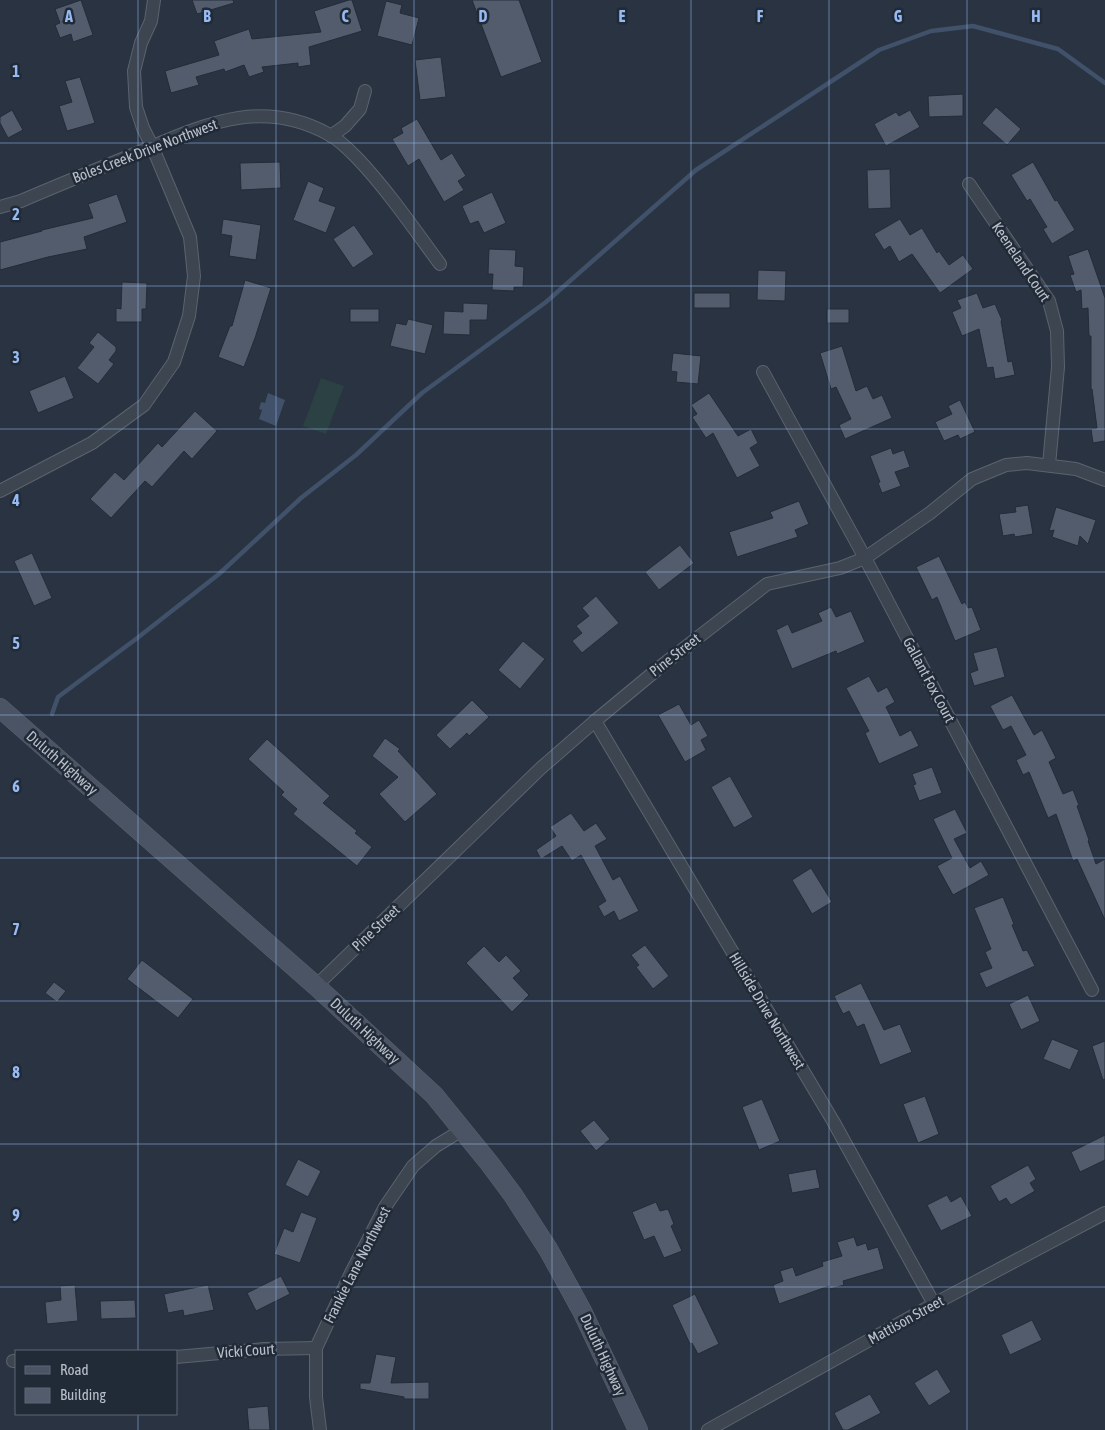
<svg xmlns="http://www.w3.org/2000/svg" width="1105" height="1430" viewBox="0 0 1105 1430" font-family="'Asap Condensed',sans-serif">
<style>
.green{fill:#2c4143}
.water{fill:#405169}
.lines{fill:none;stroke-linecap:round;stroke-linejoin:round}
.stream{stroke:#405169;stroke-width:4.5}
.building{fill:#525c6c;stroke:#232c38}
.minor-casing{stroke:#5b636e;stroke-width:14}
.secondary-casing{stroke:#5b636e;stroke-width:20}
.minor{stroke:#3d4551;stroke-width:12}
.secondary{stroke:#4b5464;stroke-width:19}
.grid{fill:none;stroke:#98baf2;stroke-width:1;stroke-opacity:0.55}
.labels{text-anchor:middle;stroke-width:5;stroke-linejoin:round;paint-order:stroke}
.street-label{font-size:15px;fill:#bac0cb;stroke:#212a37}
.grid-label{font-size:16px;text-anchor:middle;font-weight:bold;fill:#98baf2;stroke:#212a37;stroke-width:5;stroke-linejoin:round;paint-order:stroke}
</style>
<rect width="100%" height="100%" fill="#293341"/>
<path class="green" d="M321 378 344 386 326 434 303 426Z"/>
<path class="water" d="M268 393 285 400 276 426 259 419 262 410 259 409 261 402 265 403Z"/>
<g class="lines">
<path class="stream" d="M52 714 58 697 136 639 219 574 301 498 356 455 422 393 546 302 696 170 879 50 931 31 973 26 1058 49 1105 83"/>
</g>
<g class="building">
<path d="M81 0 93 35 73 42 71 34 60 38 55 25 60 23 55 9Z"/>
<path d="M192 0H233L234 3 197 14Z"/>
<path d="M349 0H352L362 31 309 47 311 65 298 67V63L262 67 264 72 249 77 244 65 225 72 224 69 196 77 199 85 171 93 165 71 219 55 214 41 249 29 252 39 321 32 314 11Z"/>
<path d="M472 0H519L542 62 501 77Z"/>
<path d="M386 1 402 5 400 13 419 18 412 45 377 36Z"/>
<path d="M441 57 446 97 420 100 415 60Z"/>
<path d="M80 77 95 123 67 131 59 106 72 102 65 81Z"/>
<path d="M963 94V116L929 117 928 96Z"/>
<path d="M996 107 1021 129 1007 145 982 123Z"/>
<path d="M12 110 23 130 8 138 0 123V117Z"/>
<path d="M910 110 920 127 886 146 874 124 896 112 899 116Z"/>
<path d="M417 119 441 160 452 153 466 176 458 181 464 190 444 202 419 159 408 166 392 139 403 133 401 128Z"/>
<path d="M280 162 281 188 241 190 240 163Z"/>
<path d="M1033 162 1055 201 1057 200 1075 230 1052 244 1043 229 1047 227 1030 199 1027 201 1011 175Z"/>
<path d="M890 169 891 208 868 209 867 170Z"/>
<path d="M308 181 324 188 319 201 336 207 326 233 293 220Z"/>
<path d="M492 192 506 223 484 233 478 221 470 224 462 206Z"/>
<path d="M117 194 127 222 84 237 87 249 48 257 0 270V242L42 231V230L93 218 88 204Z"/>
<path d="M223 219 261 225 256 260 229 256 232 236 221 234Z"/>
<path d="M900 219 910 235 922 228 937 253 939 251 949 265 963 255 973 269 940 293 912 254 899 262 890 246 884 250 874 234Z"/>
<path d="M354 225 374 254 353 268 333 239Z"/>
<path d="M489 249 516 250 515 266 524 267 523 287H514V291L492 290 493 274H488Z"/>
<path d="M1088 249 1105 298V441L1093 443 1091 429 1097 428 1092 389H1091V336H1089L1088 308 1082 309 1081 290 1076 292 1070 275 1074 274 1068 256Z"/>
<path d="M758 270 786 271 785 301 757 300Z"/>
<path d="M245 280 271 288 255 338 244 367 218 357 230 326H232Z"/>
<path d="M122 282 147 283 146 309H142V322H116V308L121 309Z"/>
<rect x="694" y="293" width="36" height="15"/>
<path d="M977 293 983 308 995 304 1002 320 1001 321 1008 362 1012 361 1015 375 995 379 993 367 987 368 979 329 962 336 952 312 961 308 957 300Z"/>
<path d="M463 303 488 304 487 320H470V335L443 334 444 311 463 312Z"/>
<rect x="350" y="309" width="29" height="13"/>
<rect x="827" y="309" width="22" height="14"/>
<path d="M408 319 433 325 425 354 390 346 396 323 406 325Z"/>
<path d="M98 332 116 347V351L109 360 114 364 98 384 77 368 94 347 89 343Z"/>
<path d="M842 346 856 391 867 386 873 399 882 395 892 418 845 439 839 425 851 419 836 387 831 389 820 353Z"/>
<path d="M673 353 701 356 698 384 676 382 677 372 671 371Z"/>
<path d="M65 376 74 398 38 413 29 391Z"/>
<path d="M709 393 738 436 751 429 758 443 750 448 760 466 737 478 713 433 706 438 692 417 697 414 691 405Z"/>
<path d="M960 400 975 432 960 439 958 435 944 441 935 422 952 414 948 406Z"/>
<path d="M195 411 217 431 192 459 184 451 152 487 145 481 111 518 90 499 115 472 124 480 158 443 162 447Z"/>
<path d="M891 448 893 454 904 450 910 467 895 472 901 486 882 493 878 483 880 482 870 456Z"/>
<path d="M799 501 809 524 795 530 798 537 737 557 729 532 773 518 770 512Z"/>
<path d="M1028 505 1033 534 1015 537 1014 534 1003 536 999 514 1016 512 1015 507Z"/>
<path d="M1056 507 1096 520 1088 544 1080 536 1078 546 1052 537 1054 530 1049 531Z"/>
<path d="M680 545 694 563 659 590 645 572Z"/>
<path d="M32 553 52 598 34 606 14 561Z"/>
<path d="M939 556 962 604 965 602 968 608 972 607 981 630 955 641 937 597 932 600 916 567Z"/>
<path d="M596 596 619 623 582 653 572 641 582 633 576 626 589 616 582 608Z"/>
<path d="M831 607 836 617 851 611 865 642 837 654 836 651 792 669 776 630 788 624 792 633 822 621 818 613Z"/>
<path d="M523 641 545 659 520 689 498 670Z"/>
<path d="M997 647 1005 677 974 686 970 673 978 670 973 653Z"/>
<path d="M869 676 878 692 887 687 895 702 886 707 900 736 911 730 919 746 879 764 865 733 869 731 846 688Z"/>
<path d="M1012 695 1034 735 1042 730 1056 758 1049 762 1063 794 1073 790 1079 805 1077 806 1089 840 1088 841 1096 864 1105 859V920L1077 859 1073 861 1056 814 1048 818 1029 772 1023 775 1016 760 1026 755 1011 726 1003 730 990 706Z"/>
<path d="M472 700 489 717 469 736 467 733 450 749 436 735Z"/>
<path d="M679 704 691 725 699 720 708 736 701 740 706 750 685 762 658 715Z"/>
<path d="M385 738 400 749 398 751 437 794 405 822 379 794 398 777 372 756Z"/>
<path d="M267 739 330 796 323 803 357 831 355 833 372 847 357 866 293 814 297 809 281 795 284 792 248 759Z"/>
<path d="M932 767 942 793 919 801 913 785 916 784 912 774Z"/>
<path d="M730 776 753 817 734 828 711 787Z"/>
<path d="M955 809 967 833 954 839 970 868 981 861 989 875 953 895 937 866 952 858 933 819Z"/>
<path d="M571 813 584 831 596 823 607 839 595 846 613 880 620 876 639 911 619 921 614 911 604 917 598 906 606 901 581 855 572 861 562 846 541 859 536 850 556 836 550 827Z"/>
<path d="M811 868 832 902 812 914 792 880Z"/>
<path d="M1003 897 1014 924 1012 925 1023 951 1027 950 1035 966 986 988 979 973 992 968 985 952 991 949 974 908Z"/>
<path d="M645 945 669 976 653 989 636 967 639 965 631 955Z"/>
<path d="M484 946 499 962 506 955 521 971 513 978 529 995 512 1012 466 963Z"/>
<path d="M142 960 193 999 178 1018 127 979Z"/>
<path d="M54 982 66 991 57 1002 45 993Z"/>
<path d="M861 983 884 1030 900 1024 912 1052 880 1065 864 1024 857 1027 849 1011 843 1014 834 996Z"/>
<path d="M1028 995 1040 1021 1021 1030 1009 1004Z"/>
<path d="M1052 1039 1079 1050 1070 1070 1043 1059Z"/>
<path d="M1105 1041V1079L1103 1080 1092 1046Z"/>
<path d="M925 1096 939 1134 918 1143 903 1104Z"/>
<path d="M762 1099 780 1141 759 1150 742 1107Z"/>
<path d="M594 1120 610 1139 596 1151 580 1131Z"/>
<path d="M1105 1135V1160L1080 1172 1071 1152Z"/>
<path d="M298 1159 321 1171 308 1197 285 1185Z"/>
<path d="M1028 1165 1036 1179 1030 1183 1035 1191 1011 1205 1006 1198 999 1202 990 1186Z"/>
<path d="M816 1169 820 1188 792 1193 788 1174Z"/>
<path d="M947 1195 951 1202 961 1196 972 1216 941 1231 927 1205Z"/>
<path d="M656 1202 660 1211 668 1209 674 1224 671 1226 682 1251 664 1258 654 1236 644 1240 632 1212Z"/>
<path d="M301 1212 317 1218 300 1263 274 1254 284 1228 293 1232Z"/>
<path d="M854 1237 857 1246 866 1243 868 1250 878 1247 884 1269 843 1281 844 1285 830 1289 829 1286 779 1304 773 1285 783 1281 780 1271 793 1267 796 1276 823 1266 822 1262 842 1256 837 1242Z"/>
<path d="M281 1276 290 1294 256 1311 247 1293Z"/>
<path d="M75 1285 78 1321 47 1324 45 1302 61 1300 60 1286Z"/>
<path d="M208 1285 214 1310 184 1316 183 1310 168 1313 164 1294Z"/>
<path d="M695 1294 719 1344 698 1354 692 1343 690 1344 672 1305Z"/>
<path d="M135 1300 136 1318 101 1319 100 1301Z"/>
<path d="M1032 1320 1042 1340 1010 1355 1001 1335Z"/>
<path d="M376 1354 396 1357 391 1383 429 1382V1399H404V1397L360 1389V1383H370Z"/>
<path d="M937 1369 951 1392 929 1406 914 1383Z"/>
<path d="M870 1394 881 1413 848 1430H843L834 1413Z"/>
<path d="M268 1406 270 1430H249L247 1408Z"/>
</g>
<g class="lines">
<defs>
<g id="minor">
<path d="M331 136 345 126 360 109 365 91"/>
<path d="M969 184 1049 301 1057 331 1058 367 1049 465"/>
<path d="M0 207 21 201C58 185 95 170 132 155 200 127 259 95 330 135 341 141 350 151 359 160 389 192 414 229 440 264"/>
<path d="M763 372 865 558 1092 990"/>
<path d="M0 491 92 443 144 405 174 362 189 316 194 276 190 237 152 146 143 128 136 107 134 71 141 43 151 21 154 0"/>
<path d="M595 721 833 1121 934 1304"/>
<path d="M316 986 541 768 595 721 665 663 767 584 840 568 865 558 930 513 972 479 1006 465 1027 463 1076 469 1105 480"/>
<path d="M176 1357 264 1349 316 1348"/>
<path d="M13 1361H16"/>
<path d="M320 1430 316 1397V1348L351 1273 385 1207 413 1166 436 1146 462 1130"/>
<path d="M708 1430 934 1304 1105 1213"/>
</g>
<path id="secondary" d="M0 708 316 986 434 1095 490 1164 513 1195 548 1249 582 1311 638 1430"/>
</defs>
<use href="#minor" class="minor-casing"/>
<use href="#secondary" class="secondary-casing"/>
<use href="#minor" class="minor"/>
<use href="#secondary" class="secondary"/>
</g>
<path class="grid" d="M138 0V1351M276 0V1430M414 0V1430M552 0V1430M691 0V1430M829 0V1430M967 0V1430M0 143H1105M0 286H1105M0 429H1105M0 572H1105M0 715H1105M0 858H1105M0 1001H1105M0 1144H1105M0 1287H1105M138 1414V1430"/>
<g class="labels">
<g class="street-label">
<text transform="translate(145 151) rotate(-21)" y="5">Boles Creek Drive Northwest</text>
<text transform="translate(1021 262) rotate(56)" y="5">Keeneland Court</text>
<text transform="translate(675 655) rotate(-38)" y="5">Pine Street</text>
<text transform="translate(929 680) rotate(62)" y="5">Gallant Fox Court</text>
<text transform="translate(62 763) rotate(41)" y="5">Duluth Highway</text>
<text transform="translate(376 928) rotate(-44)" y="5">Pine Street</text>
<text transform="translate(767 1011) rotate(59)" y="5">Hillside Drive Northwest</text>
<text transform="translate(365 1031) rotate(43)" y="5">Duluth Highway</text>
<text transform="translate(357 1265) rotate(-63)" y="5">Frankie Lane Northwest</text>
<text transform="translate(906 1320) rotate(-29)" y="5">Mattison Street</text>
<text transform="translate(246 1351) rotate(-4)" y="5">Vicki Court</text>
<text transform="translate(603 1355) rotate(65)" y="5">Duluth Highway</text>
</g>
</g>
<g class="grid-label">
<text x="69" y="22">A</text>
<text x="207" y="22">B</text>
<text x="345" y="22">C</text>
<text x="483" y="22">D</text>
<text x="622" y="22">E</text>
<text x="760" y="22">F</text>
<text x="898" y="22">G</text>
<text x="1036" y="22">H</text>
<text x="16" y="77">1</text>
<text x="16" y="220">2</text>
<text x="16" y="363">3</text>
<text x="16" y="506">4</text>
<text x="16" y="649">5</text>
<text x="16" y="792">6</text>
<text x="16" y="935">7</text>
<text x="16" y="1078">8</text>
<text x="16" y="1221">9</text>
</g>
<rect x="15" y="1350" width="162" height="65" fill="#212a37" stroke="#5e6672"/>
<rect x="25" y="1366" width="25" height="8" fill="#4b5464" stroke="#5e6672"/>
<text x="60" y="1375" font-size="15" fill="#bac0cb">Road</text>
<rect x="25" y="1388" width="25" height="15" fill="#525c6c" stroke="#5e6672"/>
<text x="60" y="1400" font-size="15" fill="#bac0cb">Building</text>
</svg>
